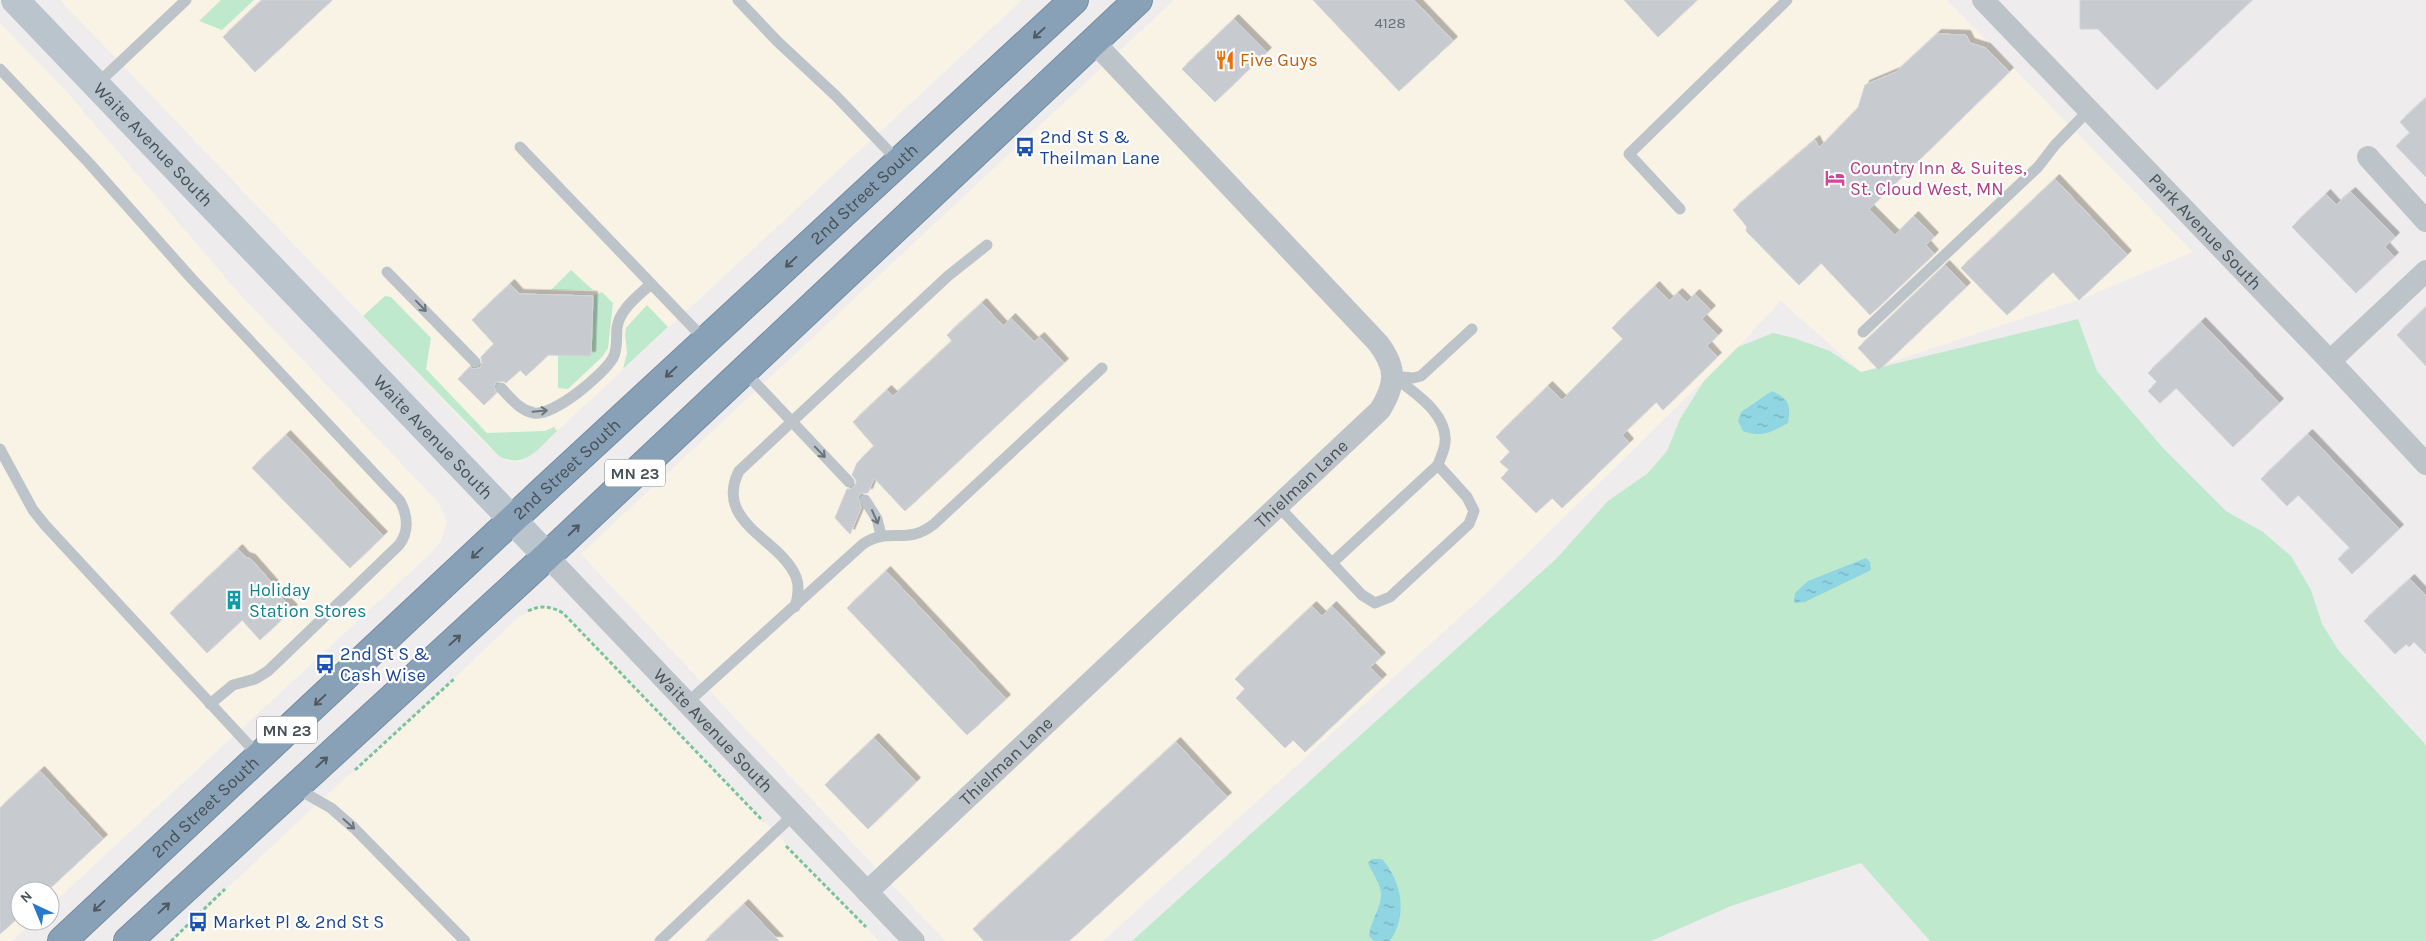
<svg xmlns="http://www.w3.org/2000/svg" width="2426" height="941" viewBox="0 0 2426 941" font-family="Karla,sans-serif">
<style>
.commercial{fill:#f9f3e6}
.green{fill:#bee9cd}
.water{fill:url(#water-ripples)}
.building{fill:#c7cacf;stroke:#d1d3d8;filter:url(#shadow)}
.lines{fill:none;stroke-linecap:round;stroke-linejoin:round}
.highway-casing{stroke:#748ca3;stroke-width:30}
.path{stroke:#7ac49c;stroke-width:3;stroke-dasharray:4 2.5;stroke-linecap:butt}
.lane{stroke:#bcc4ca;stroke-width:11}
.street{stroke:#bcc4ca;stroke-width:22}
.secondary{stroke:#bac4cd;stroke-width:28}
.highway{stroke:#89a1b7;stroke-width:28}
.oneway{stroke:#4e5962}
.oneway2{stroke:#6a747a}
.labels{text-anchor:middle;stroke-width:4.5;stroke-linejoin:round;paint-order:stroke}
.number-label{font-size:15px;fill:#676f76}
.shield{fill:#fff;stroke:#7e858a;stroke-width:1}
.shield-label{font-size:16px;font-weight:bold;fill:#475158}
.food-label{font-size:18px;fill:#c56008;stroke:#fff;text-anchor:start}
.transit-label{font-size:18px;fill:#164399;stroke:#fff;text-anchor:start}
.street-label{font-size:18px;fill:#475158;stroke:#fff}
.hotel-label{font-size:18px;fill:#b23c85;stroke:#fff;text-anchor:start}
.culture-label{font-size:18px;fill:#0d838f;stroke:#fff;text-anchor:start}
</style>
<defs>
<pattern id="water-ripples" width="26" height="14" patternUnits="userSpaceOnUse" patternTransform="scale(1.25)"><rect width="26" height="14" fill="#8fd5e2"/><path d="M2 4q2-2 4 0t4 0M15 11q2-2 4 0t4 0" fill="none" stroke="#77afba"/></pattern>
<filter id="shadow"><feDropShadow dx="4.5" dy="-4.5" stdDeviation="0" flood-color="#0004"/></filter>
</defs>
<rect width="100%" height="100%" fill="#efeced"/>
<g class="commercial">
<path d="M60 0H1022L531 455 520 462 508 461 487 446Z"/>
<path d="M1174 0H1947L2193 252 2084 298 1861 372 1781 301 1738 347 1491 589 1103 941H945L581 554Z"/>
<path d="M0 23 66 91 236 290 438 502 447 521 441 541 431 553 50 906V891H20V921H34L12 941H0Z"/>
<path d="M537 607 555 608 573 622 879 941H171L320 801 433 699 516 619Z"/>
</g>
<g class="green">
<path d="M221 0H254L222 30 199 21Z"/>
<path d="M571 270 593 290H551Z"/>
<path d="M602 292 613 303 608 348 602 357 568 389 558 388V355L591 356 593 296Z"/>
<path d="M385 296 391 297 431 338 426 369 487 433 545 431 554 427 557 431C538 448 526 470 499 456L363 316Z"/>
<path d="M647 305 668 327 623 369 627 353 625 335 626 328Z"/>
<path d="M2078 319 2097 371 2163 448 2226 511 2263 532 2291 556 2311 590 2322 624 2339 651 2426 745V941H1930L1861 863 1731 906 1651 941H1132L1557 558 1608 501 1648 473 1667 451 1680 419 1704 381 1738 347 1773 333 1794 338 1830 351 1861 372Z"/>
</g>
<g class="water">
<path d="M1772 391C1789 399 1791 405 1788 423 1771 432 1763 438 1743 431L1738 421 1741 412Z"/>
<path d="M1866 558 1870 562 1871 570 1805 602 1794 603 1795 593 1808 581Z"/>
<path d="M1372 859H1382C1402 882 1408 915 1390 941H1374L1369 936C1370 921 1382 907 1381 893 1380 882 1372 873 1368 863Z"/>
</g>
<g class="building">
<path d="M262 0H332L255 72 223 37Z"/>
<path d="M1313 0H1414L1453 41 1399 91Z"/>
<path d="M1624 0H1697L1658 37Z"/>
<path d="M2080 0H2252L2157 90 2098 29H2080Z"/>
<path d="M1234 19 1267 52 1215 102 1182 69Z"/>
<path d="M1937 34 1966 35 1970 43 1986 48 2009 72 1869 209 1895 235 1914 216 1934 237 1926 245 1934 254 1870 315 1821 263 1799 285 1746 231 1747 227 1733 210 1815 140 1819 148 1858 108 1865 85 1896 72Z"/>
<path d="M2426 98V177L2396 146 2410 133 2400 122Z"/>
<path d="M2055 179 2127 255 2079 300 2053 272 2007 315 1961 268Z"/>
<path d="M2351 192 2395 237 2385 247 2394 257 2356 293 2292 227 2326 194 2336 205Z"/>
<path d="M1945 265 1966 287 1879 370 1858 348Z"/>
<path d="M510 284 519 294 593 296 591 356 548 355 526 376 520 370 506 383 503 381 496 382 494 386 496 393 484 405 458 379 470 367 473 369 480 368 482 364 481 357 494 344 472 320Z"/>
<path d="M1655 286 1669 301 1678 293 1687 302 1695 294 1711 310 1702 319 1718 335 1707 346 1717 357 1663 410 1656 402 1622 435 1629 443 1562 508 1552 498 1536 513 1501 478 1509 470 1500 462 1510 452 1496 437 1548 386 1562 400 1623 339 1612 328Z"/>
<path d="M982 303 1003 326 1011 318 1034 342 1040 337 1064 363 905 511 874 478 868 493H861L858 497 861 508 850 534 835 518 847 489H851L856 485V480L852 475 857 463 874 446 853 422 887 390 893 396 952 341 947 335Z"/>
<path d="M2426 307V366L2397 335Z"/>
<path d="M2201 322 2279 403 2233 447 2176 388 2160 403 2148 391 2157 382 2148 373Z"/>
<path d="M2308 434 2399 529 2352 574 2338 559 2350 548 2298 495 2287 506 2261 479Z"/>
<path d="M286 435 383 536 350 568 252 468Z"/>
<path d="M238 549 245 557 251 559 273 584 275 591 293 609 260 640 242 620 207 653 170 613Z"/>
<path d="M886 571 1006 699 967 735 847 608Z"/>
<path d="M2410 579 2426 596V654L2414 642 2409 647 2406 644 2395 654 2364 621Z"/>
<path d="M1312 606 1322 616 1332 606 1381 657 1370 667 1382 679 1305 752 1293 740 1285 748 1236 698 1245 689 1235 679Z"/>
<path d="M874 738 916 782 868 829 825 785Z"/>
<path d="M1176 742 1227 797 1069 941H984L973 929Z"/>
<path d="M40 771 103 839 47 891H20V916L0 934V808Z"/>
<path d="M744 904 779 941H705Z"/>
</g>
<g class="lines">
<defs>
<g id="highway">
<path id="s5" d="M62 941 544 490 1074 0"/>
<path d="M128 941 547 556 1138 0"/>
</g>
</defs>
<use href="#highway" class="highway-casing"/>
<g class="path">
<path d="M528 611C540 605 551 606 563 613L763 821"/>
<path d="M355 770 455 678"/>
<path d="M786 846 866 927"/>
<path d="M171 941 225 889"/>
</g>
<g class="lane">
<path d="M738 0 777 41 836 96 899 162"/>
<path d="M0 69 89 163 192 279 400 501C408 516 409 532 399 545L268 671 255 679 233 685 210 704"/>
<path d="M96 85 186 0"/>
<path d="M520 147 706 341"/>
<path d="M1680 209 1629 154 1787 0"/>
<path d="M387 272 475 362"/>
<path d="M1863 332 2038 167 2055 145 2089 110"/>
<path d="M744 371 849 482"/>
<path d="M1393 376 1413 378 1421 376 1472 329"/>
<path d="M501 388C511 398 519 410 534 413 554 416 603 375 613 358 618 349 616 338 617 328 619 310 638 296 651 284"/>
<path d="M0 449 33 510 45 525 259 756"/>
<path d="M865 500 877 519 881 535"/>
<path d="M1278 506 1362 595 1375 603 1390 597 1469 524 1474 511 1467 497 1438 465C1440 458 1445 450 1445 442 1448 413 1413 392 1393 376"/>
<path d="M1332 563 1438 465"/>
<path d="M795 607C798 597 800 587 796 577 781 539 713 523 739 471L948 276 987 245"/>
<path d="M687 703 863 544C889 526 907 546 934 524L1102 368"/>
<path d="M296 788 331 808 354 828 465 941"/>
<path d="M660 941 793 815"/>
</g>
<g class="street">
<path id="s1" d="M1983 0 2330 361 2426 464"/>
<path d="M2368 157 2426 221"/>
<path d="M2330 361 2426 271"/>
<path id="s2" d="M547 556 914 941"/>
<path id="s3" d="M867 892 1380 410C1396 384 1397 368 1378 343L1094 42"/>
</g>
<path class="secondary" id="s4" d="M15 0 547 556"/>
<use href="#highway" class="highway"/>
</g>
<defs><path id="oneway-shaft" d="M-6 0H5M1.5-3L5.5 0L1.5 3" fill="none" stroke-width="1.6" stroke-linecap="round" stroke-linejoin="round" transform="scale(1.25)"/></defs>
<g class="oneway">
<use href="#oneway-shaft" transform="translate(1039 33) rotate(137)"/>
<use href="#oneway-shaft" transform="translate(791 262) rotate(137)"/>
<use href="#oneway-shaft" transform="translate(671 372) rotate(137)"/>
<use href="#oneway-shaft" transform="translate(574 530) rotate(-44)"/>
<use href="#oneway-shaft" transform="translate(477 553) rotate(137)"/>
<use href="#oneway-shaft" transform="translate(455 640) rotate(-42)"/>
<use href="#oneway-shaft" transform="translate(320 700) rotate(137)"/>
<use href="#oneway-shaft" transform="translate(322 762) rotate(-42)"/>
<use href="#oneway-shaft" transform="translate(99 906) rotate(137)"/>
<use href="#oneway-shaft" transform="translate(164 908) rotate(-43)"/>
</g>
<g class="oneway2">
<use href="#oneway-shaft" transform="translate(421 306) rotate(46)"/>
<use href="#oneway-shaft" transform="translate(540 411) rotate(-5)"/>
<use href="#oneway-shaft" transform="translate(820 452) rotate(46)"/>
<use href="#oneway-shaft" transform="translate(875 517) rotate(66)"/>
<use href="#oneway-shaft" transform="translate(349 824) rotate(42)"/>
</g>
<defs>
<symbol id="restaurant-bare" viewBox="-9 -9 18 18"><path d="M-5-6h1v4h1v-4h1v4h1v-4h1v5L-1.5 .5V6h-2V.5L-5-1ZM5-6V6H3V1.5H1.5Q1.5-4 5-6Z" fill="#e8710a" stroke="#fff" stroke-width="2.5" paint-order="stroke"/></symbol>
<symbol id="bus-bare" viewBox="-9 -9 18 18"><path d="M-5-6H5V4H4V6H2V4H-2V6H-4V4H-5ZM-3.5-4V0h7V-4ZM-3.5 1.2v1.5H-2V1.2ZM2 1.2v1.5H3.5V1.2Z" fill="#1a4fb4" stroke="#fff" stroke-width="2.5" paint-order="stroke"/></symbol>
<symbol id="hotel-bare" viewBox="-9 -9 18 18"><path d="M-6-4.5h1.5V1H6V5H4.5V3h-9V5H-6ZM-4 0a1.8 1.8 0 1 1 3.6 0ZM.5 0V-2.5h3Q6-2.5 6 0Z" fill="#d1479c" stroke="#fff" stroke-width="2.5" paint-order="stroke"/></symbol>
<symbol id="building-bare" viewBox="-9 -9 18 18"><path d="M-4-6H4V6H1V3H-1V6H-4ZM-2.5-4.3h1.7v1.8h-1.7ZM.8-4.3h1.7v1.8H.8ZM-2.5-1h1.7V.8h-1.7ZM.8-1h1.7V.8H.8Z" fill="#0f9aa8" stroke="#fff" stroke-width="2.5" paint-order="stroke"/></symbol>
</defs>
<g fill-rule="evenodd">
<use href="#restaurant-bare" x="1211" y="46" width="28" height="28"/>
<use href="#bus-bare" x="1011" y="133" width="28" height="28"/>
<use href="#hotel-bare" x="1821" y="164" width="28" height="28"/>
<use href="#building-bare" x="220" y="586" width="28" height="28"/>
<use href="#bus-bare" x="311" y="650" width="28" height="28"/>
<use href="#bus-bare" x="184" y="908" width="28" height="28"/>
</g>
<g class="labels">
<g class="number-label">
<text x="1390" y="28">4128</text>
</g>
<g class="shield">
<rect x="605" y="459.5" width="60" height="27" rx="4"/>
<rect x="257" y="716.5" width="60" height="27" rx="4"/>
</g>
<g class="shield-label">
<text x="635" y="479">MN 23</text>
<text x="287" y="736">MN 23</text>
</g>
<g class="food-label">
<text x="1240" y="66">Five Guys</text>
</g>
<g class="transit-label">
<text x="1040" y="143">2nd St S &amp;<tspan x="1040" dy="21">Theilman Lane</tspan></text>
<text x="340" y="660">2nd St S &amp;<tspan x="340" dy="21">Cash Wise</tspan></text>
<text x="213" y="928">Market Pl &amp; 2nd St S</text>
</g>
<g class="street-label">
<text dy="6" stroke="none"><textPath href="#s4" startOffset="200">Waite Avenue South</textPath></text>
<text dy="6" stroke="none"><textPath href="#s5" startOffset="1096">2nd Street South</textPath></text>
<text dy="6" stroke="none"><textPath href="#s1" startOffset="321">Park Avenue South</textPath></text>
<text dy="6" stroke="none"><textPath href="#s4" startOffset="605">Waite Avenue South</textPath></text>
<text dy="6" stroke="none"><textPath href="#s5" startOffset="691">2nd Street South</textPath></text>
<text dy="6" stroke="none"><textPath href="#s3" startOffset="596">Thielman Lane</textPath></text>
<text dy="6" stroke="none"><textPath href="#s2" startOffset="241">Waite Avenue South</textPath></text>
<text dy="6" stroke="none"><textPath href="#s3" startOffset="191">Thielman Lane</textPath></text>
<text dy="6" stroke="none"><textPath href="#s5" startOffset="196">2nd Street South</textPath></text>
</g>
<g class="hotel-label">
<text x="1850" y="174">Country Inn &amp; Suites,<tspan x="1850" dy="21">St. Cloud West, MN</tspan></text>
</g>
<g class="culture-label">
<text x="249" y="596">Holiday<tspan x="249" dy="21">Station Stores</tspan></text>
</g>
</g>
<g transform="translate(35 906) rotate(316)"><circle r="24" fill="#ffffff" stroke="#b5b9bc"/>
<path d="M0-4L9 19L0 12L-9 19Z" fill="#2a78cb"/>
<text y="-8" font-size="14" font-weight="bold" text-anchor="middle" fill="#475158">N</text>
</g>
</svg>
